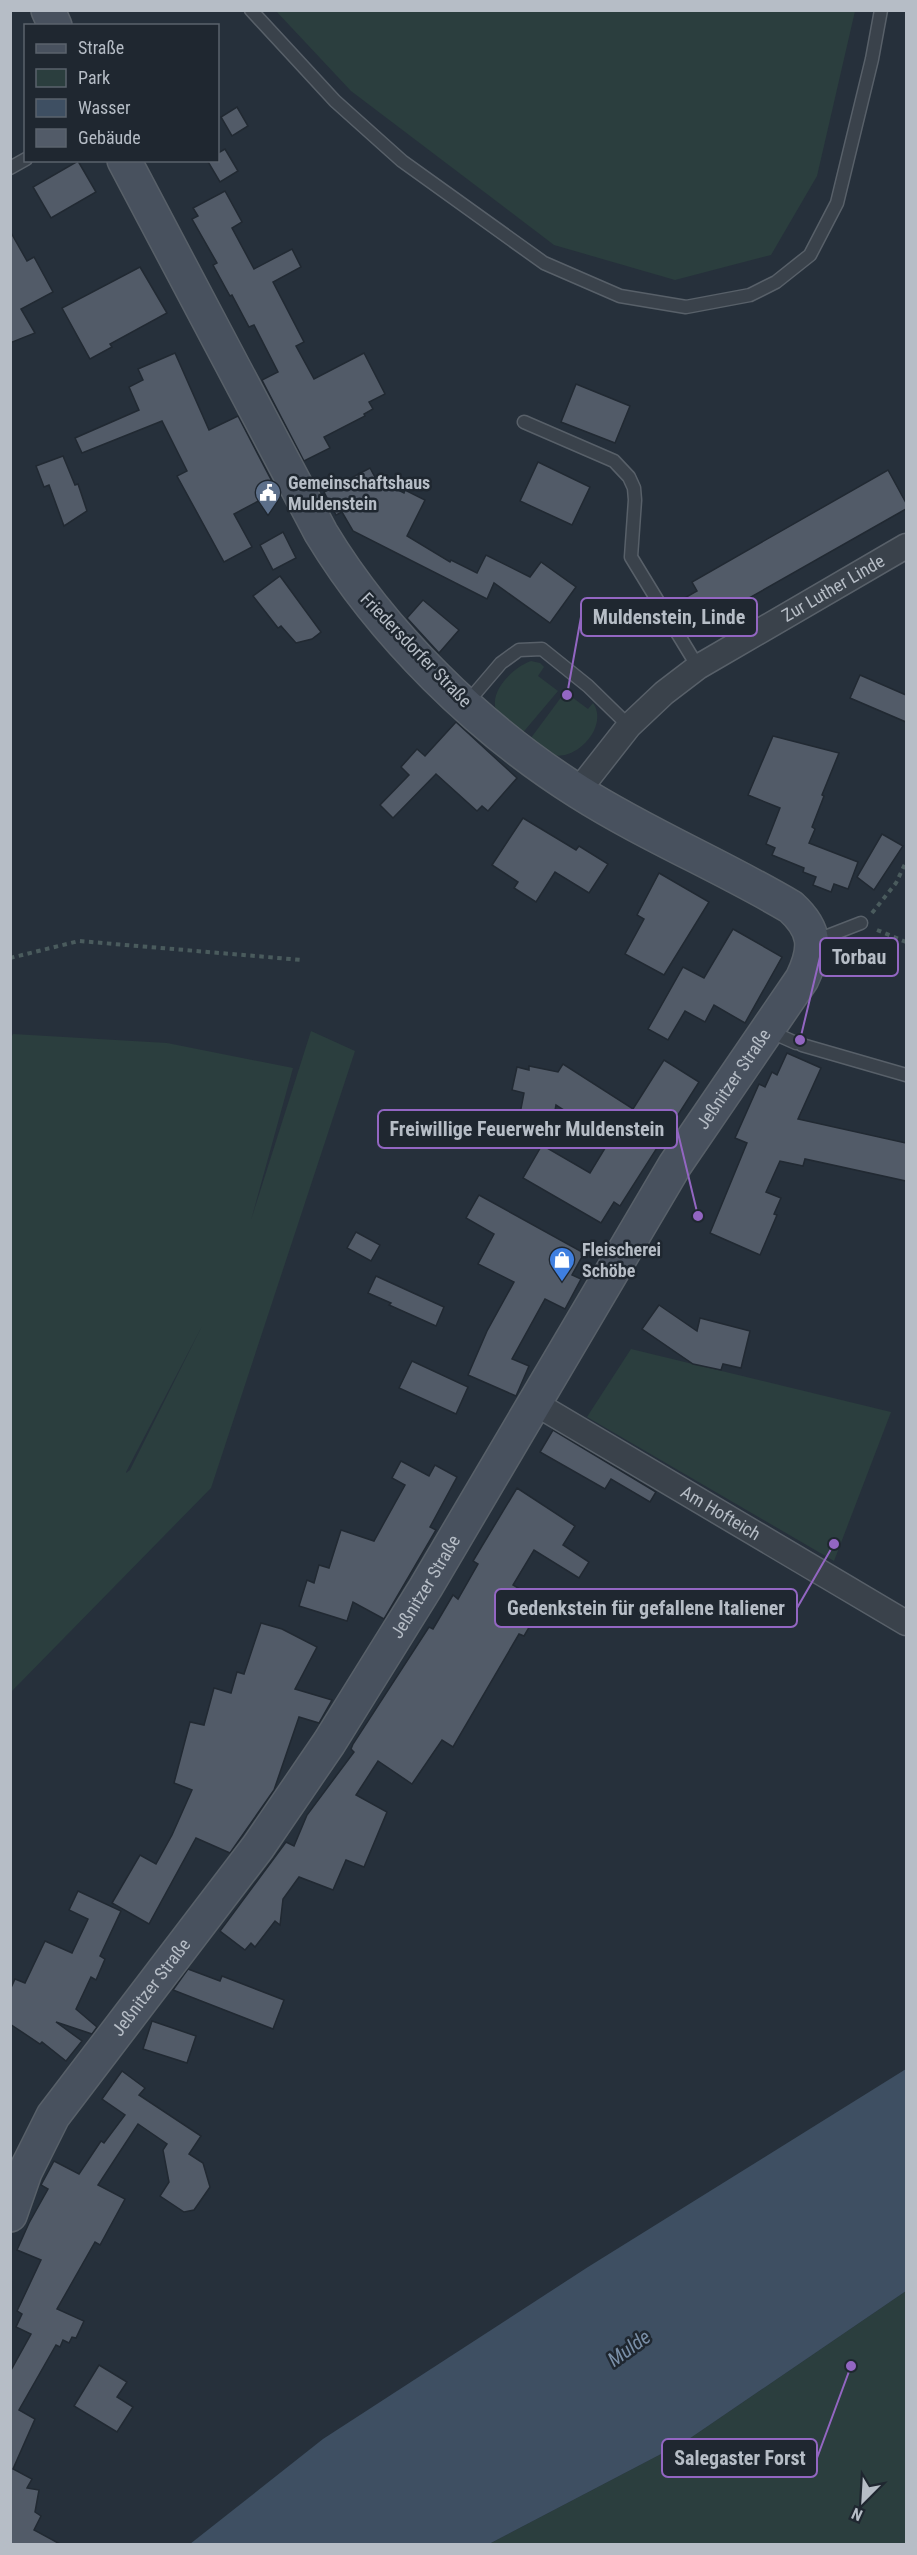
<svg xmlns="http://www.w3.org/2000/svg" width="917" height="2555" viewBox="0 0 917 2555" font-family="'Roboto Condensed',sans-serif">
<style>
.green{fill:#2b3e3e;fill-rule:evenodd}
.water{fill:#3e4f62}
.building{fill:#525b68;stroke:#212932;stroke-width:1.5}
.lines{fill:none;stroke-linecap:round;stroke-linejoin:round}
.lane-casing{stroke:#586069;stroke-width:15}
.street-casing{stroke:#586069;stroke-width:27}
.secondary-casing{stroke:#586069;stroke-width:36}
.path{stroke:#4a5b5d;stroke-width:4;stroke-dasharray:4.5 4.5;stroke-linecap:butt}
.lane{stroke:#3a424b;stroke-width:12}
.street{stroke:#3a424b;stroke-width:24}
.secondary{stroke:#48515e;stroke-width:33}
.labels{text-anchor:middle;stroke-width:5;stroke-linejoin:round;paint-order:stroke}
.poi-label{font-size:18px;font-weight:bold;fill:#b6bdc6;stroke:#1f2730;text-anchor:start}
.street-label{font-size:18px;fill:#b6bdc6;stroke:#1f2730}
.water-label{font-size:20px;font-style:italic;fill:#7a8fa7;stroke:#1f2730}
.leader{fill:none;stroke:#9366c2;stroke-width:2}
.callout-dot{fill:#9366c2;stroke:#1f2730;stroke-width:2}
.callout{fill:#1f2730;stroke:#9366c2;stroke-width:2}
.callout-label{font-size:20px;text-anchor:middle;font-weight:bold;fill:#b6bdc6}
</style>
<rect width="100%" height="100%" fill="#26303b"/>
<g class="green">
<path d="M276 11H855L817 176 771 255 675 280 554 245 351 91Z"/>
<path d="M531 661 540 663 544 667 538 676 558 691 520 736C514 730 505 723 499 716 484 695 513 667 531 661Z"/>
<path d="M565 692 588 709 593 703C609 726 577 761 553 755 545 753 535 746 528 742Z"/>
<path d="M311 1031 355 1051 211 1488 11 1692V1038L13 1034 167 1043 293 1068 251 1220ZM202 1326 130 1470 126 1473V1472Z"/>
<path d="M631 1349 891 1412 834 1561 587 1417Z"/>
<path d="M906 2291V2544H489L686 2441Z"/>
</g>
<path class="water" d="M906 2069V2291L686 2441 489 2544H190L323 2439 588 2267Z"/>
<g class="building">
<path d="M237 107 248 126 232 136 221 117Z"/>
<path d="M225 149 238 171 220 182 207 160H218V153Z"/>
<path d="M78 161 96 192 51 218 33 187Z"/>
<path d="M225 191 242 222 232 228 254 269 292 249 301 267 273 282 304 342 296 346 314 379 364 353 385 394 369 402 373 409 364 414 365 416 324 437 330 448 304 461 262 380 278 372 254 325 249 327 232 295 230 296 213 265 217 263 192 219 198 216 193 208Z"/>
<path d="M10 231 27 261 34 257 53 292 21 309 35 333 10 343Z"/>
<path d="M140 267 167 313 110 344 112 347 90 359 62 308Z"/>
<path d="M175 353 209 430 238 416 277 491 234 514 252 547 224 562 177 476 187 471 162 421 82 453 75 438 139 410 129 387 143 380 138 369Z"/>
<path d="M576 384 630 406 615 443 561 422Z"/>
<path d="M63 456 75 485 78 484 87 511 64 526 49 485 44 487 36 466Z"/>
<path d="M538 462 590 487 572 525 520 501Z"/>
<path d="M370 468 376 479 404 493 405 490 425 500 407 536 450 562 451 560 477 573 486 555 530 577 541 562 576 587 550 623 494 583 487 599 353 531 342 512 336 515 324 492Z"/>
<path d="M888 470 906 503V509L712 619 711 617 689 629 674 604 697 591 692 582Z"/>
<path d="M283 532 296 558 273 570 260 545Z"/>
<path d="M280 576 321 632 312 639 296 643 281 626 278 628 253 596Z"/>
<path d="M423 600 459 630 439 653 407 618Z"/>
<path d="M860 675 906 695V722L850 698Z"/>
<path d="M456 722 517 778 488 811 482 806 477 811 436 774 393 818 380 805 409 775 401 767 417 749 425 756Z"/>
<path d="M773 736 839 753 822 795 824 796 812 827 815 829 809 843 858 862 848 889 834 884 831 892 813 885 816 877 803 872 804 868 772 855 775 848 766 844 780 808 748 795Z"/>
<path d="M523 818 576 850 579 846 608 864 589 893 555 872 536 902 514 888 518 882 492 865Z"/>
<path d="M882 834 903 846 874 890 857 877Z"/>
<path d="M659 873 709 902 664 975 625 954 644 919 637 915Z"/>
<path d="M733 929 782 957 745 1023 714 1005 705 1022 685 1011 668 1040 648 1029 683 967 704 978Z"/>
<path d="M787 1053 821 1068 798 1119 906 1143V1181L805 1159 803 1166 780 1161 766 1192 781 1198 774 1214 777 1215 760 1255 710 1233 747 1143 735 1138 759 1084 765 1087 772 1072 777 1075Z"/>
<path d="M664 1060 699 1082 620 1206 614 1202 601 1223 523 1178 542 1145 590 1173 610 1140 556 1105 552 1126 519 1119 524 1093 512 1090 517 1067 529 1070V1066L558 1072 563 1064 633 1109Z"/>
<path d="M479 1195 584 1253 572 1275 581 1279 565 1309 545 1299 512 1359 529 1366 516 1396 468 1375 487 1331 514 1282 478 1264 494 1234 466 1218Z"/>
<path d="M356 1232 380 1245 371 1261 347 1248Z"/>
<path d="M376 1276 444 1307 436 1326 389 1305 391 1303 368 1293Z"/>
<path d="M659 1305 697 1331 700 1318 750 1331 741 1368 723 1364 721 1370 693 1364 642 1329Z"/>
<path d="M412 1361 468 1387 456 1414 399 1388Z"/>
<path d="M553 1430 656 1492 650 1502 611 1479 605 1489 540 1452Z"/>
<path d="M401 1461 429 1476 435 1465 457 1477 430 1527 436 1530 384 1619 353 1602 347 1621 299 1606 307 1580 314 1583 319 1565 329 1568 341 1530 374 1541 405 1485 392 1478Z"/>
<path d="M517 1488 575 1526 563 1545 589 1562 579 1578 534 1550 513 1585 535 1598 526 1614 534 1619 524 1636 519 1634 453 1747 442 1740 412 1784 378 1761 356 1795 387 1812 364 1867 346 1860 333 1890 299 1877 283 1899 280 1925 275 1921 255 1947 251 1943 245 1950 220 1931 286 1842 294 1846 307 1815 354 1752 351 1749 353 1744 429 1627 433 1629 453 1595 458 1599 478 1564 473 1561Z"/>
<path d="M261 1623 282 1629 317 1647 295 1689 332 1700 319 1723 299 1717 274 1790 230 1853 196 1838 149 1924 112 1903 140 1855 156 1864 172 1835 192 1790 174 1783 190 1722 204 1725 214 1688 231 1693 237 1672 244 1674Z"/>
<path d="M78 1891 121 1911 100 1956 105 1959 96 1980 91 1977 76 2009 97 2027 92 2034 56 2022 82 2041 66 2061 42 2042 40 2044 10 2024V1990L15 1979 25 1983 45 1941 72 1953 88 1919 69 1910Z"/>
<path d="M188 1969 220 1981 222 1976 284 2000 273 2029 173 1990Z"/>
<path d="M152 2021 196 2036 187 2063 143 2049Z"/>
<path d="M122 2071 145 2088 139 2095 201 2136 189 2154 203 2163 210 2187 194 2210 184 2212 160 2196 169 2182 163 2150 167 2144 138 2124 98 2185 125 2199 100 2245 95 2242 57 2309 84 2321 76 2338 72 2337 69 2343 63 2340 60 2347 56 2345 19 2410 35 2419 13 2469 32 2479 27 2488 39 2490 35 2512 41 2516 34 2530 60 2544H10V2372L31 2334 16 2327 22 2314 17 2311 41 2260 17 2250 29 2223 48 2189 41 2185 54 2161 79 2174 101 2141 104 2143 125 2115 102 2099Z"/>
<path d="M99 2365 127 2382 117 2397 133 2407 117 2432 74 2406Z"/>
</g>
<g class="lines">
<defs>
<g id="lane">
<path d="M251 10 335 101 402 161 544 263 620 296 686 307 750 295 776 282 810 255 837 203 872 59 881 10"/>
<path d="M10 168 26 159"/>
<path d="M524 422 614 461 629 477 634 488 635 500 631 557 698 667"/>
<path d="M466 704 501 663 519 650 542 649 588 686 629 726"/>
<path d="M812 942 861 923"/>
<path d="M769 1031 796 1043"/>
<path d="M802 1045 906 1075"/>
</g>
<g id="street">
<path id="s1" d="M578 791 629 726 664 693 698 667 906 546"/>
<path id="s2" d="M533 1402 906 1623"/>
</g>
<g id="secondary">
<path d="M48 10 55 26"/>
<path id="s3" d="M10 2215 25 2172 53 2116 258 1847 329 1743 426 1587 675 1165 802 979C817 948 816 930 791 907 722 866 647 835 579 792 479 729 382 634 321 533L124 160"/>
</g>
</defs>
<use href="#lane" class="lane-casing"/>
<use href="#street" class="street-casing"/>
<use href="#secondary" class="secondary-casing"/>
<g class="path">
<path d="M872 913 896 883 906 862"/>
<path d="M877 930 906 942"/>
<path d="M10 958 79 941 302 960"/>
</g>
<use href="#lane" class="lane"/>
<use href="#street" class="street"/>
<use href="#secondary" class="secondary"/>
</g>
<defs>
<symbol id="civic-pin" viewBox="-11 -11 22 30"><path d="M0 17L-7.5 6A9.5 9.5 0 1 1 7.5 6Z" fill="#5c6f8a" stroke="#1f2730"/><path d="M-.6-6.5H3V-4.5H.6V-3L4-1V1h2V6H-6V1h2V-1L-.6-3ZM-1.2 2.5V6h2.4V2.5Z" fill="#fff"/></symbol>
<symbol id="shop-pin" viewBox="-11 -11 22 30"><path d="M0 17L-7.5 6A9.5 9.5 0 1 1 7.5 6Z" fill="#3f7fe0" stroke="#1f2730"/><path d="M-5-2.5h2.3a2.7 3.5 0 0 1 5.4 0H5L5.5 6h-11ZM-1.5-2.5h3a1.5 2.3 0 0 0-3 0Z" fill="#fff"/></symbol>
</defs>
<g fill-rule="evenodd">
<use href="#civic-pin" x="253" y="478" width="30" height="40"/>
<use href="#shop-pin" x="547" y="1245" width="30" height="40"/>
</g>
<g class="labels">
<g class="poi-label">
<text x="288" y="489">Gemeinschaftshaus<tspan x="288" dy="21">Muldenstein</tspan></text>
<text x="582" y="1256">Fleischerei<tspan x="582" dy="21">Schöbe</tspan></text>
</g>
<g class="street-label">
<text dy="6" stroke="none"><textPath href="#s1" startOffset="330">Zur Luther Linde</textPath></text>
<text transform="translate(416 650) rotate(46)" y="6">Friedersdorfer Straße</text>
<text dy="6" stroke="none"><textPath href="#s3" startOffset="1350">Jeßnitzer Straße</textPath></text>
<text dy="6" stroke="none"><textPath href="#s2" startOffset="218">Am Hofteich</textPath></text>
<text dy="6" stroke="none"><textPath href="#s3" startOffset="756">Jeßnitzer Straße</textPath></text>
<text dy="6" stroke="none"><textPath href="#s3" startOffset="270">Jeßnitzer Straße</textPath></text>
</g>
<g class="water-label">
<text transform="translate(629 2348) rotate(-36)" y="7">Mulde</text>
</g>
</g>
<path class="leader" d="M567 695L581 617M800 1040L820 957M698 1216L677 1129M834 1544L797 1608M851 2366L817 2458"/>
<g class="callout-dot">
<circle cx="567" cy="695" r="6"/>
<circle cx="800" cy="1040" r="6"/>
<circle cx="698" cy="1216" r="6"/>
<circle cx="834" cy="1544" r="6"/>
<circle cx="851" cy="2366" r="6"/>
</g>
<g class="callout">
<rect x="581" y="598" width="176" height="38" rx="6"/>
<rect x="820" y="938" width="78" height="38" rx="6"/>
<rect x="378" y="1110" width="299" height="38" rx="6"/>
<rect x="495" y="1589" width="302" height="38" rx="6"/>
<rect x="662" y="2439" width="155" height="38" rx="6"/>
</g>
<g class="callout-label">
<text x="669" y="624">Muldenstein, Linde</text>
<text x="859" y="964">Torbau</text>
<text x="527" y="1136">Freiwillige Feuerwehr Muldenstein</text>
<text x="646" y="1615">Gedenkstein für gefallene Italiener</text>
<text x="740" y="2465">Salegaster Forst</text>
</g>
<rect width="917" height="2555" fill="none" stroke="#b6bdc6" stroke-width="24"/>
<rect x="24" y="24" width="195" height="138" fill="#1f2730" stroke="#5b636c" stroke-width="1.5"/>
<rect x="36" y="44" width="30" height="9" fill="#48515e" stroke="#5b636c" stroke-width="1.5"/>
<text x="78" y="54" font-size="18" fill="#b6bdc6">Straße</text>
<rect x="36" y="69" width="30" height="18" fill="#2b3e3e" stroke="#5b636c" stroke-width="1.5"/>
<text x="78" y="84" font-size="18" fill="#b6bdc6">Park</text>
<rect x="36" y="99" width="30" height="18" fill="#3e4f62" stroke="#5b636c" stroke-width="1.5"/>
<text x="78" y="114" font-size="18" fill="#b6bdc6">Wasser</text>
<rect x="36" y="129" width="30" height="18" fill="#525b68" stroke="#5b636c" stroke-width="1.5"/>
<text x="78" y="144" font-size="18" fill="#b6bdc6">Gebäude</text>
<g transform="translate(863 2501) rotate(204)" stroke="#1f2730" stroke-width="4.5" paint-order="stroke">
<path d="M0-4.5L10 22L0 15L-10 22Z" fill="#b6bdc6"/>
<text y="-9" font-size="16" font-weight="bold" text-anchor="middle" fill="#b6bdc6">N</text>
</g>
</svg>
